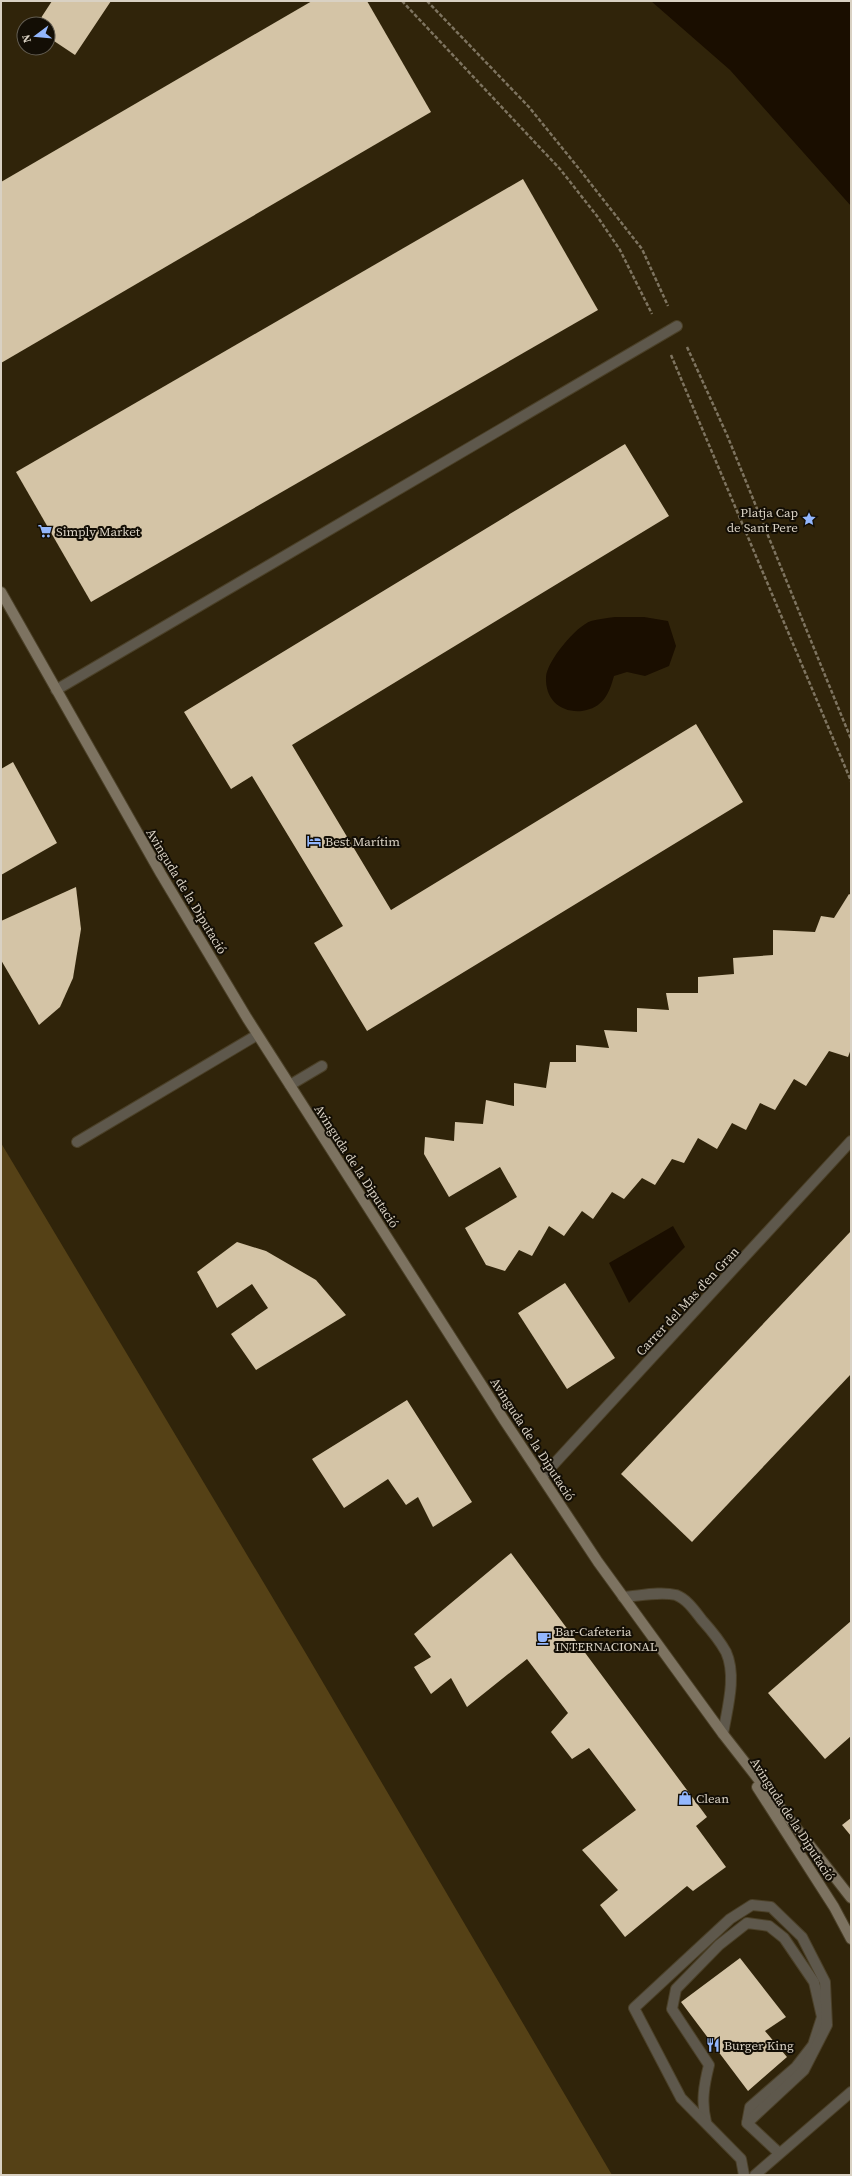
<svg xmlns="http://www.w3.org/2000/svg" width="852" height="2176" viewBox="0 0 852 2176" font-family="'Source Serif 4',serif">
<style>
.green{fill:#554116}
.water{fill:#1a0e00}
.building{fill:#d4c4a6}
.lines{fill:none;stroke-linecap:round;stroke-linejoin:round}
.lane-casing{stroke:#4b4028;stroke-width:12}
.street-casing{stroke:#4b4028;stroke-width:12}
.secondary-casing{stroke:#4b4028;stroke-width:12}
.path{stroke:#7e7460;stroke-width:2.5;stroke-dasharray:4 2;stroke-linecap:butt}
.lane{stroke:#5e584c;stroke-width:10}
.street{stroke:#5e584c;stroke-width:10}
.secondary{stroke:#7d7361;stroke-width:10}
.labels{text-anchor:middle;stroke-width:4;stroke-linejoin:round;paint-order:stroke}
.poi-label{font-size:13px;fill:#d9d1c3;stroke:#130e05;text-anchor:start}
.street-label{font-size:13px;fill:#d9d1c3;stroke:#130e05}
</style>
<rect width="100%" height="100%" fill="#30240a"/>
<path class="green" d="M1 1143 308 1657 612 2175H1Z"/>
<g class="water">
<path d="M651 1H851V206L730 70Z"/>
<path d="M615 617H644L668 621 676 646 669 666 645 676 627 672 614 676C609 694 603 708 582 711 561 713 545 700 546 677 547 661 576 626 591 621 598 619 607 618 615 617Z"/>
<path d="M673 1226 685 1247 629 1303 609 1263Z"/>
</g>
<g class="building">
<path d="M52 1H111L75 55 48 37V24H37Z"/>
<path d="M312 1H367L431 112 1 363V182Z"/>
<path d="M523 179 598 310 91 602 16 472Z"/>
<path d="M625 444 669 516 292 745 391 910 696 724 743 802 367 1031 314 943 343 926 252 776 231 789 184 712Z"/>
<path d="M13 762 57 843 1 875V769Z"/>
<path d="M76 887 81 929 73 978 60 1007 39 1025 1 960V921Z"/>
<path d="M849 894 851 895V1049L848 1057 829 1051 806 1086 794 1079 775 1110 760 1103 746 1130 732 1123 717 1149 698 1138 684 1163 672 1159 655 1185 642 1178 624 1199 612 1192 593 1219 582 1211 564 1236 549 1226 532 1256 519 1250 505 1271 486 1265 465 1228 517 1197 500 1167 449 1197 424 1154 425 1137 454 1141 455 1122 483 1124 486 1100 514 1106V1083L546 1088 550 1062H576V1045L609 1048 604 1030 637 1032V1008L669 1010 666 993H698V977L734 974 733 958 773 955V930L815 932 821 916 834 918Z"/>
<path d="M851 1231V1374L692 1542 621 1474Z"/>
<path d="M237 1242 266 1251 316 1280 346 1315 256 1370 231 1334 268 1308 252 1284 217 1308 197 1272Z"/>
<path d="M565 1283 615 1358 567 1389 518 1313Z"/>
<path d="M407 1400 472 1502 433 1527 418 1497 406 1505 388 1479 344 1508 312 1459Z"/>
<path d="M511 1553 707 1817 696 1826 726 1867 693 1891 687 1886 625 1937 600 1905 618 1890 582 1850 636 1810 589 1748 572 1759 551 1732 568 1713 527 1659 467 1707 451 1678 431 1694 414 1667 431 1657 414 1634Z"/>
<path d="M851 1621V1736L825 1759 768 1693Z"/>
<path d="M851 1818V1836L842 1825Z"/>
<path d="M740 1958 786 2017 765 2031 787 2057 748 2091 681 2002Z"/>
</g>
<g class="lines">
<defs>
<g id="lane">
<path d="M56 690 677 326"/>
<path d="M290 1085 322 1066"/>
<path d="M77 1142 257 1035"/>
<path d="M623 1597C639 1596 660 1591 676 1595 687 1599 695 1611 702 1620 711 1630 720 1641 726 1652 737 1676 727 1709 723 1734"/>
<path d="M706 2122C701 2102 704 2085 709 2065L672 2009 676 1989 719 1945 747 1923 769 1926 784 1938 814 1982 822 2017 813 2045 796 2067 750 2107 747 2123"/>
<path d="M744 2175 741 2159 681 2098 634 2008 730 1919 752 1905 771 1907 802 1937 825 1982 827 2025 804 2070 747 2123 779 2153"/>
</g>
<g id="street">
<path d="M542 1477 851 1141"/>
<path d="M755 2175 851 2092"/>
</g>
<g id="secondary">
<path d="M1 592 161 874 247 1018 504 1420 598 1562 723 1734 851 1898"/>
<path d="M757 1787 834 1907 851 1939"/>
</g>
</defs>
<use href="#lane" class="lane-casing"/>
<use href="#street" class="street-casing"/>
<use href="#secondary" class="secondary-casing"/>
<g class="path">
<path d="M402 1 560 169 597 216 620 250 652 314"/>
<path d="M427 1 529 107 580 170 642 249 668 306"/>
<path d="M687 347 727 435 851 739"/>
<path d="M671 355 851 781"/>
</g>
<use href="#lane" class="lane"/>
<use href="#street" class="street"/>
<use href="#secondary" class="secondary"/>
</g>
<defs>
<symbol id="sight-bare" viewBox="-9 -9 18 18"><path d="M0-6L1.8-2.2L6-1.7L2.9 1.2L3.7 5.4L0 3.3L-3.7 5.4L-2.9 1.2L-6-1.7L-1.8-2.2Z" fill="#93b7fd" stroke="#130e05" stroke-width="2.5" paint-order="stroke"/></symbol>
<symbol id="supermarket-bare" viewBox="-9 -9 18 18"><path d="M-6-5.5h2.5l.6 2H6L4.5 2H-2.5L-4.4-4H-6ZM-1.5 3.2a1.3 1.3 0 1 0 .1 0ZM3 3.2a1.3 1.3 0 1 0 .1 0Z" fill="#93b7fd" stroke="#130e05" stroke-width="2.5" paint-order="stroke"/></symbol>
<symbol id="hotel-bare" viewBox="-9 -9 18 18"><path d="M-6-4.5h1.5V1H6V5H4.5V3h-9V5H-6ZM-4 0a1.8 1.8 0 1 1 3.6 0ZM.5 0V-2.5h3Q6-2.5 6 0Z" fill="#93b7fd" stroke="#130e05" stroke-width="2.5" paint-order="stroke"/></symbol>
<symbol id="cafe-bare" viewBox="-9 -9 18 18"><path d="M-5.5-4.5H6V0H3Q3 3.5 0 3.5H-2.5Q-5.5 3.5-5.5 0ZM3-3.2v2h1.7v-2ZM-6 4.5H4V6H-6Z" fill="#93b7fd" stroke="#130e05" stroke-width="2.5" paint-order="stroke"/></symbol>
<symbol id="shop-bare" viewBox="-9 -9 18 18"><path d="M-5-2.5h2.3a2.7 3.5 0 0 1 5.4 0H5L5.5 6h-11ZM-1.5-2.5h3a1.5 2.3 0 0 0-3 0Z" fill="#93b7fd" stroke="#130e05" stroke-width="2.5" paint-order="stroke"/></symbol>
<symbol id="restaurant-bare" viewBox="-9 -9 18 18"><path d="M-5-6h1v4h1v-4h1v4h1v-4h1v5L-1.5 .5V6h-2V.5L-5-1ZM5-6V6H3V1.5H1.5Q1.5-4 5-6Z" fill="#93b7fd" stroke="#130e05" stroke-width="2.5" paint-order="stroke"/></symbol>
</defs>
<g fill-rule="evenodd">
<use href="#sight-bare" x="799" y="509" width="20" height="20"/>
<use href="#supermarket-bare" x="35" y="521" width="20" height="20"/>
<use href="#hotel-bare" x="304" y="831" width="20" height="20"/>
<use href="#cafe-bare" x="534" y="1628" width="20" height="20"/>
<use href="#shop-bare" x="675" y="1788" width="20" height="20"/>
<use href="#restaurant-bare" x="703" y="2035" width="20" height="20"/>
</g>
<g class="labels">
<g class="poi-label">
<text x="798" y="517" text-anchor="end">Platja Cap<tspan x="798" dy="15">de Sant Pere</tspan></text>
<text x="56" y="536">Simply Market</text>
<text x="325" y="846">Best Marítim</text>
<text x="555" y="1636">Bar-Cafeteria<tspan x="555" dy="15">INTERNACIONAL</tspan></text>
<text x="696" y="1803">Clean</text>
<text x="724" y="2050">Burger King</text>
</g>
<g class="street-label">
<text transform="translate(187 891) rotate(59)" y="5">Avinguda de la Diputació</text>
<text transform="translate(357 1166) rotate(57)" y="5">Avinguda de la Diputació</text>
<text transform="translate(687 1301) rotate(-47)" y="5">Carrer del Mas d'en Gran</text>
<text transform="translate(533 1439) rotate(57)" y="5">Avinguda de la Diputació</text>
<text transform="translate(793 1819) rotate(57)" y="5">Avinguda de la Diputació</text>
</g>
</g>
<rect width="852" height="2176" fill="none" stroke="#d9d1c3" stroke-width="4"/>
<g transform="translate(36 36) rotate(254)"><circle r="19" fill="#130e05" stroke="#625c51"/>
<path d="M0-3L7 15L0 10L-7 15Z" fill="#93b7fd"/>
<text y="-6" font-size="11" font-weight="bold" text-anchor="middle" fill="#d9d1c3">N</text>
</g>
</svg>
